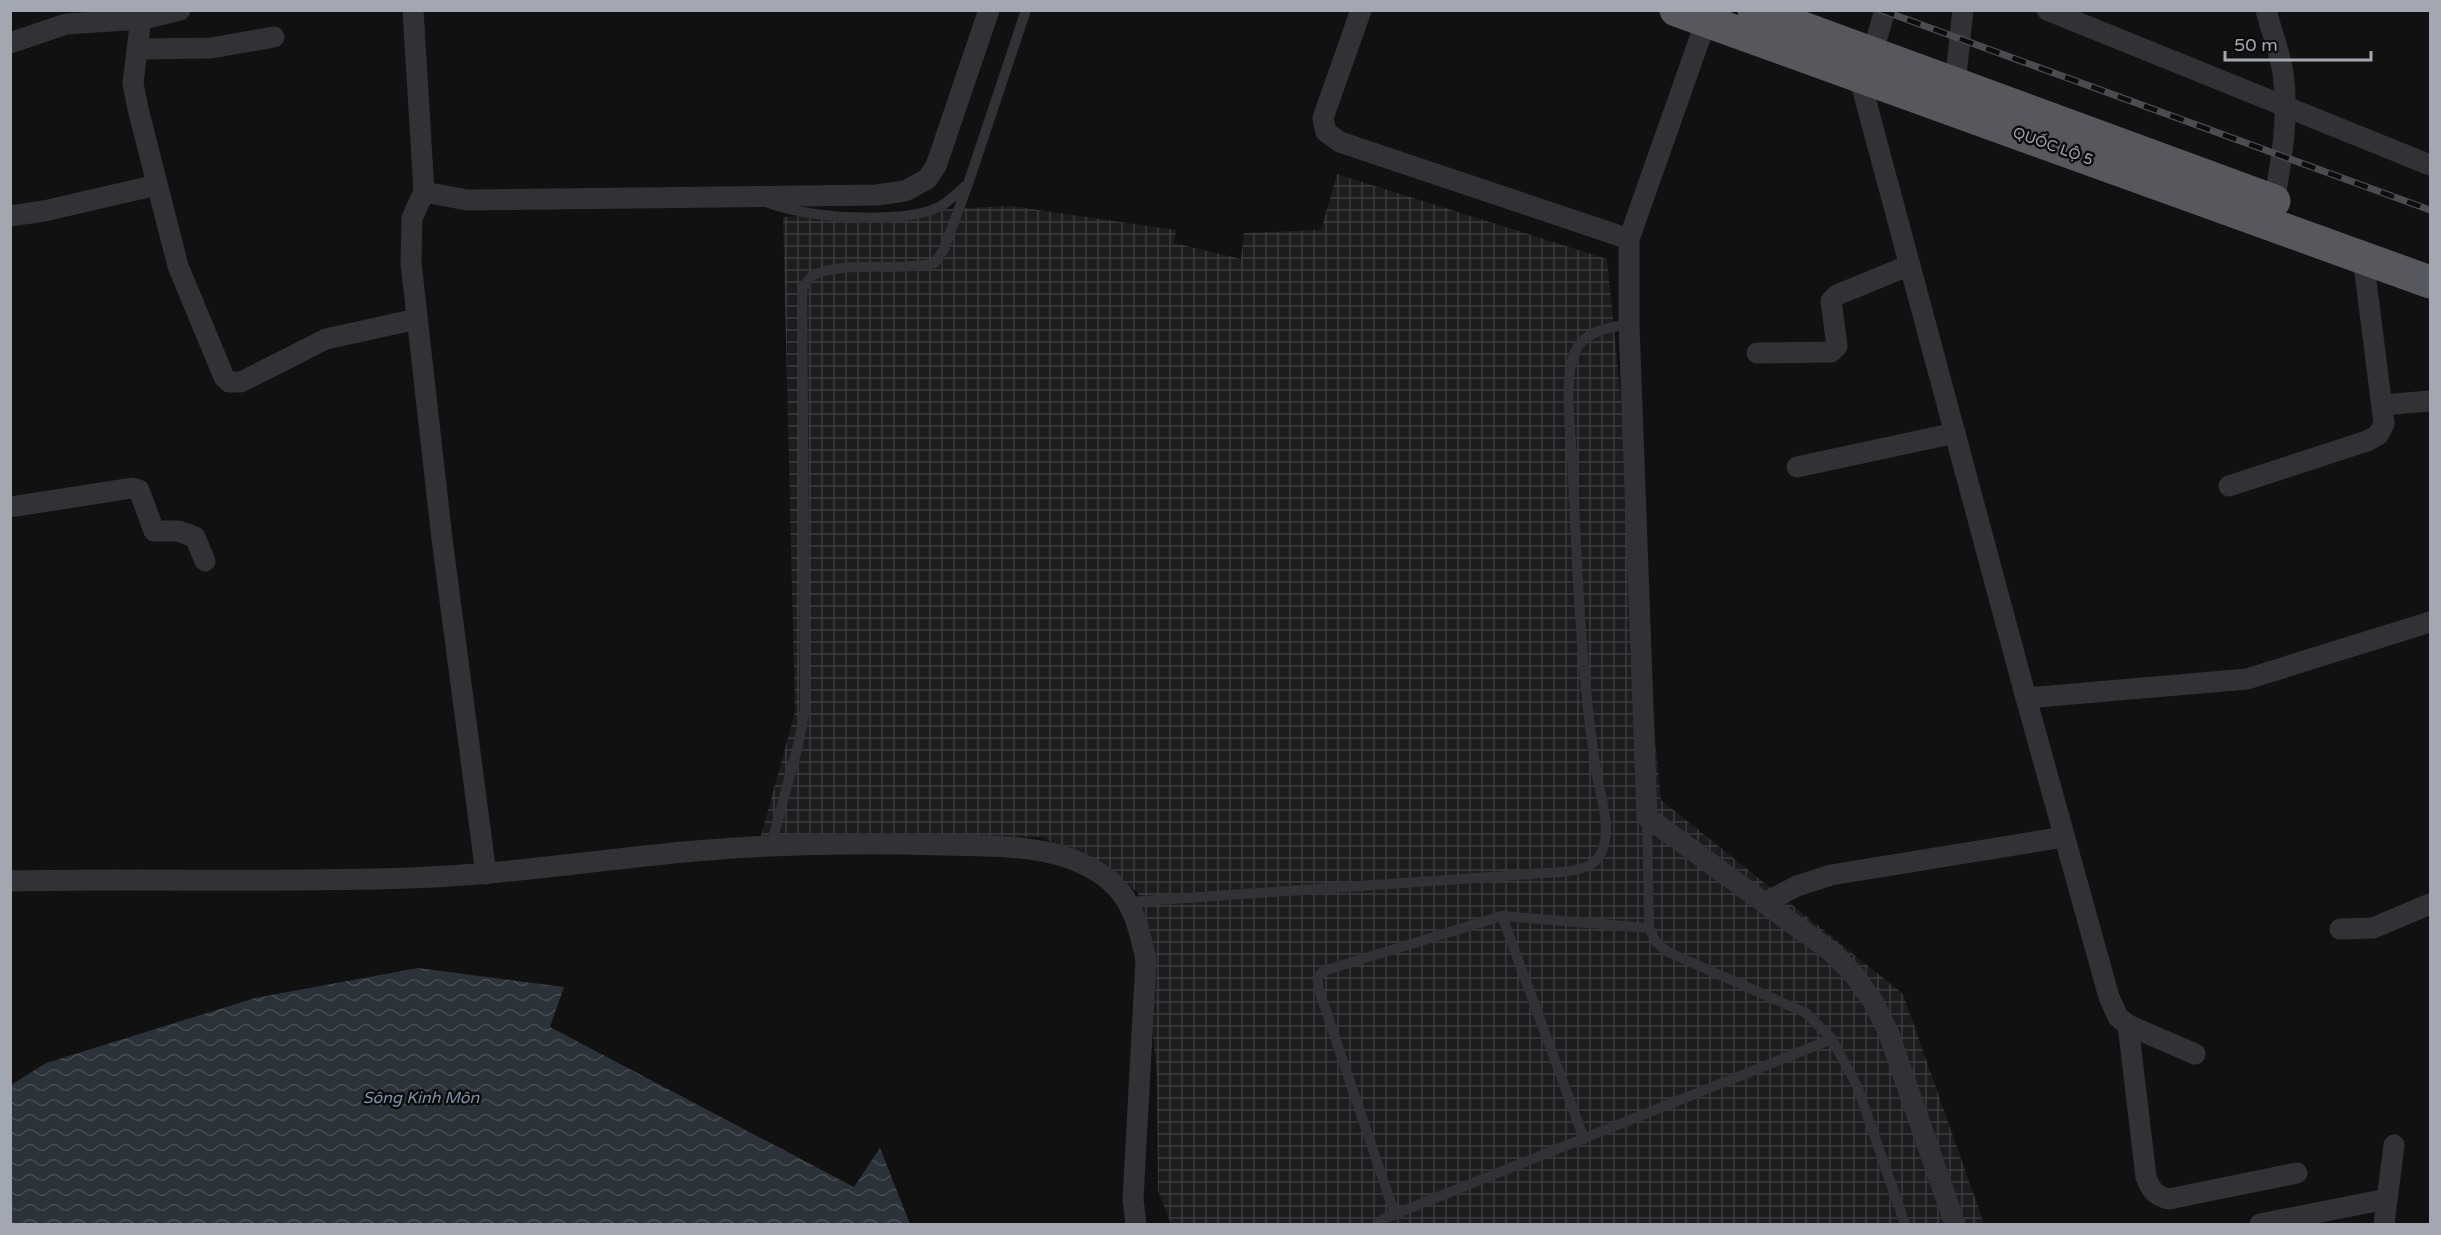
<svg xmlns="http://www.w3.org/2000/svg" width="2441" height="1235" viewBox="0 0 2441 1235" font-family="'Varela Round',sans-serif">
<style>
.industrial{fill:url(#industrial-grid)}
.water{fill:url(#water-waves)}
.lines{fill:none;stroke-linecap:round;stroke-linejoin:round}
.service{stroke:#323236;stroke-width:10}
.minor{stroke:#323236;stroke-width:21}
.trunk{stroke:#56585e;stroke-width:33}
.rail-casing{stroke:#4b4c51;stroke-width:7}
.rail{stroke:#0c0c0d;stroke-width:4.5;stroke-dasharray:14;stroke-linecap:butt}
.labels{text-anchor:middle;stroke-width:5;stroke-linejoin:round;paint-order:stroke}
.street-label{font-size:15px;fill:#a3a7b1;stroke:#0c0c0d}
.water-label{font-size:16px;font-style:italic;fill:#7d92a9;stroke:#0c0c0d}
</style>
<defs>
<pattern id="industrial-grid" width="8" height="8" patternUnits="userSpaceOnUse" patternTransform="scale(1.5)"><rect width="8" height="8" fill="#1d1d1f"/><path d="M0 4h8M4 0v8" fill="none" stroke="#3b3b3d"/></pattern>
<pattern id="water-waves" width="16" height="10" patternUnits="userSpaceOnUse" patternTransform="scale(1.5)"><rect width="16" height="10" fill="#2b3239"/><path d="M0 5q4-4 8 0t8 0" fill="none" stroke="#474d53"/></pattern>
</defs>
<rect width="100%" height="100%" fill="#111112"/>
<path class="industrial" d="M1337 174 1607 259 1661 800 1903 994 1984 1224H1171L1158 1191 1157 1076 1138 892 1042 837 761 836 795 712 783 217 1010 206 1176 230 1174 243 1241 259 1244 233 1321 230Z"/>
<path class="water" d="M418 968 564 987 550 1027 854 1187 880 1148 910 1224H11V1085L46 1063 255 998Z"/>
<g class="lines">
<g class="service">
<path d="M766 202C804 218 901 225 939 207 949 202 959 191 968 184"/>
<path d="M1647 817 1649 928 1656 942 1668 952 1806 1013 1832 1039 1857 1086 1905 1224"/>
<path d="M771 846 798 745 805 709 802 289C806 284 809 278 814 275 844 260 900 272 935 263L944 249 968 184 1026 10"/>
<path d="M1129 902 1533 874C1551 872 1587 874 1598 858 1615 834 1600 797 1596 770 1580 666 1577 561 1572 456 1570 428 1563 372 1577 348 1589 329 1610 328 1629 324"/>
<path d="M1502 916 1649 928"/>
<path d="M1395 1215 1319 990 1317 978 1323 971 1502 916 1584 1139"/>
<path d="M1379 1224 1383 1219 1832 1039"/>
</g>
<g class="minor">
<path d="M142 10 133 83 138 109 178 266 224 377 229 382H241L326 339 417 319"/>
<path d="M413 10 424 192 412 218 411 263 442 539 486 874"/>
<path d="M1361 10 1323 118 1326 132 1340 142 1629 239"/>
<path d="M2047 10 2430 165"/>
<path d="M2266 10C2271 31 2280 52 2283 73 2289 115 2282 160 2274 201"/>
<path d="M1706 21 1629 239V324L1647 817 1833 953 1855 976 1874 1003 1889 1034 1955 1224"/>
<path d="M10 43 66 24 143 19 180 10"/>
<path d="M138 49 211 48 274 37"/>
<path d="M1872 54 1885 10"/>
<path d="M1859 76 2026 698 2247 679 2430 622"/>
<path d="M1955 84 1963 10"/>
<path d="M424 192 467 200 877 195 905 191 927 179 936 166 989 10"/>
<path d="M10 216 44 211 157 185"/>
<path d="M1757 353 1831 352 1837 346 1831 301 1837 295 1910 265"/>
<path d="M2382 405 2430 401"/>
<path d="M1797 467 1955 433"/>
<path d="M2229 486 2367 441 2378 435 2384 424 2363 257"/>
<path d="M10 507 132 488 139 490 154 531H178L195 537 205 561"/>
<path d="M2026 698 2109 997 2118 1017 2128 1025 2195 1054"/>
<path d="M10 881C143 878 275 883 408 878 500 875 591 861 683 852 769 844 855 842 942 845 989 846 1046 844 1089 867 1130 888 1137 919 1146 960L1133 1200 1136 1224"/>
<path d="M1764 903 1797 886 1831 875 2064 837"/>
<path d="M2340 929 2373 928 2430 904"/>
<path d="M2128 1025 2146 1177C2151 1190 2155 1196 2169 1199L2297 1173"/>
<path d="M2260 1224 2387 1199"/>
<path d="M2384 1224 2394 1145"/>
</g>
<g class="trunk">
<path d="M1676 10 2430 282"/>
<path d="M1754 10 2274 201"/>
</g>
<defs>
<path id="rail" d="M1881 10 2430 210"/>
</defs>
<use href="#rail" class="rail-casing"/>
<use href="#rail" class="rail"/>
</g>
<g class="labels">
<g class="street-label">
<text transform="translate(2053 146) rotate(20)" y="5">QUỐC LỘ 5</text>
</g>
<g class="water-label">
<text x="421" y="1103">Sông Kinh Môn</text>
</g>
</g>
<rect width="2441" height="1235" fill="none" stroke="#a3a7b1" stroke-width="24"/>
<path d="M2225 51v9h146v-9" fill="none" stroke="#a3a7b1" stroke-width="3"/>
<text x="2234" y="51" font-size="18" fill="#a3a7b1" stroke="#0c0c0d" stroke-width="4.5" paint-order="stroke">50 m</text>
</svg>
